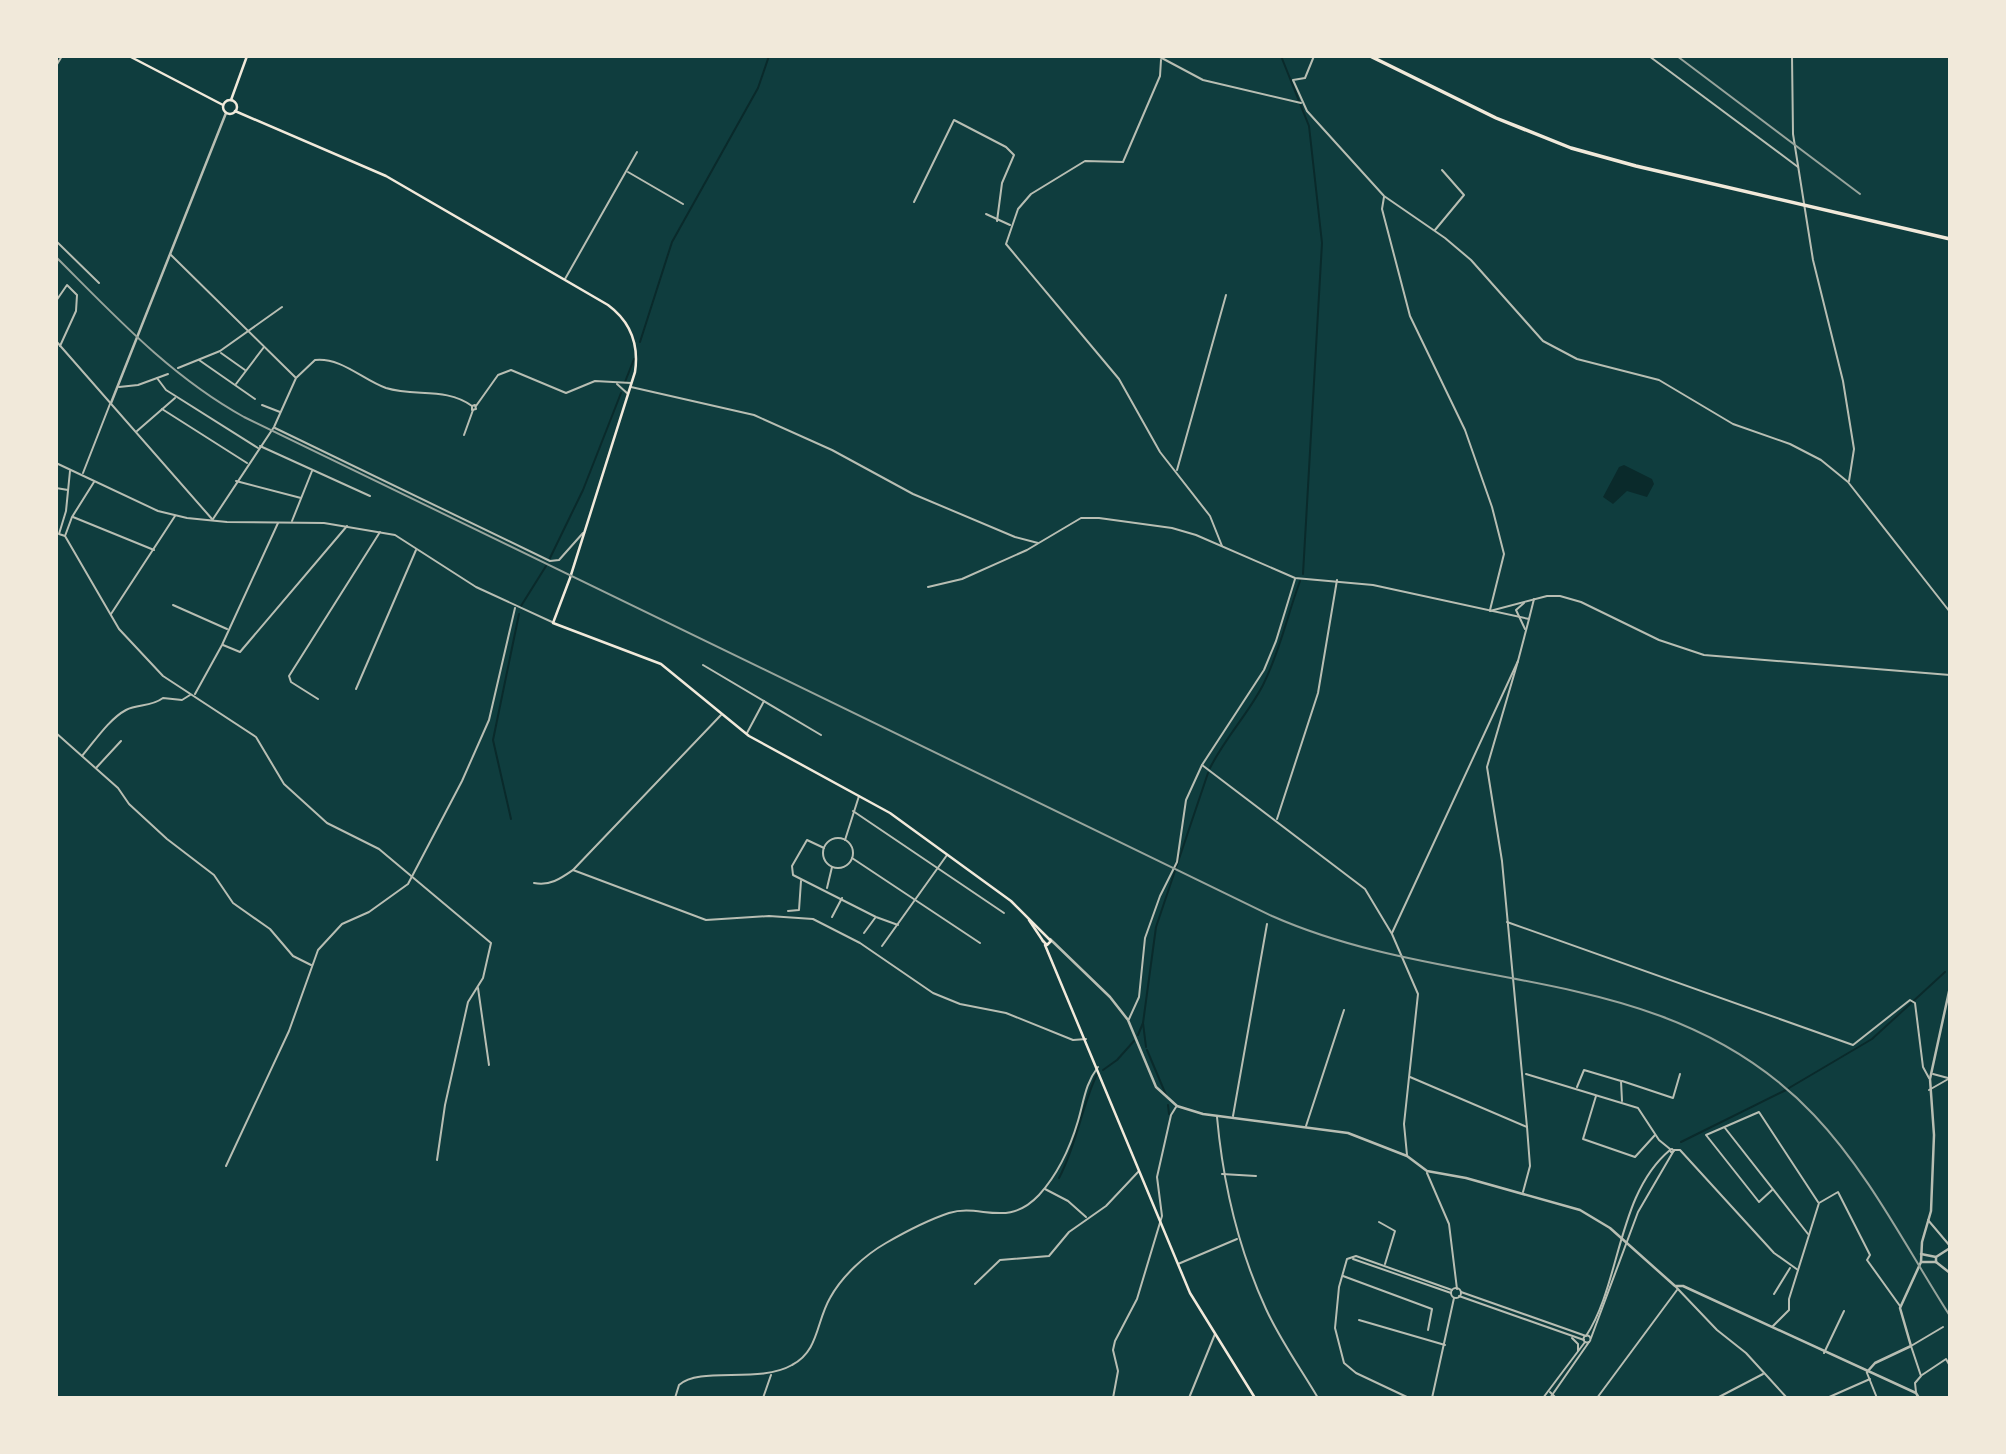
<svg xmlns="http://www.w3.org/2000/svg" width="2006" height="1454" viewBox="0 0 2006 1454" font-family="'Asap Condensed',sans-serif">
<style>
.water{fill:#0a2a2b}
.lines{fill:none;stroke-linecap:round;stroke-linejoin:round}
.stream{stroke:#0a2a2b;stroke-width:2}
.minor{stroke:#b8beb3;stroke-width:2}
.tertiary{stroke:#b8beb3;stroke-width:2.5}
.secondary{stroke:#f1e9da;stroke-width:2.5}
.trunk{stroke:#f1e9da;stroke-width:3.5}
.rail{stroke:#97a49c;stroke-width:2}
</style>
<rect width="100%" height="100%" fill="#0f3d3e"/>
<path class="water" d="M1624 465 1652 479 1654 484 1647 497 1627 491 1613 504 1603 497 1619 467Z"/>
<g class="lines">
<g class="stream">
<path d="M1281 56 1309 126 1322 243 1303 574"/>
<path d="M640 342 672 242 758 88 769 56"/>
<path d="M625 382 634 359"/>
<path d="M550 558 583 490 621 393"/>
<path d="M521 606 546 566"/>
<path d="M1210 768C1225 738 1248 714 1263 685 1280 651 1287 616 1300 581"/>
<path d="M511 819 493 740 519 614"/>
<path d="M1143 1023 1146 1047"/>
<path d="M1138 1035 1143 1023 1156 927 1208 773"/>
<path d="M1147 1050 1166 1095"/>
<path d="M1103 1070 1117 1060 1134 1041"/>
<path d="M1789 1088 1872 1039 1945 972"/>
<path d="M1168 1105 1169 1114"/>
<path d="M1681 1142 1786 1090"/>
<path d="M1059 1178C1077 1144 1081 1108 1097 1074"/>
</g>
<g class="minor">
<path d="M1158 56 1203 80 1301 103"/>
<path d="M1314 56 1305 78 1293 80 1307 111 1384 196 1445 238 1471 260 1543 341 1577 359 1659 380 1733 424 1790 444 1821 460 1848 482 1950 612"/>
<path d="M1649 56 1798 167"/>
<path d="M1792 56 1793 134 1813 260 1843 381 1854 449 1849 481"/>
<path d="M1161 60 1160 76 1123 162 1085 161 1031 194 1018 209 1006 244 1119 379 1160 452 1210 516 1222 546"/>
<path d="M56 66 62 56"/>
<path d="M628 172 683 204"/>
<path d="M1384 197 1382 209 1410 316 1465 430 1492 507 1504 554 1490 610"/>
<path d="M914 202 954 120 1006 147 1014 155 1002 183 997 221"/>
<path d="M986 214 1010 225"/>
<path d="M1435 230 1464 195 1442 170"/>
<path d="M56 241 99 283"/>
<path d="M170 254 295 377"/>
<path d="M565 279 637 152"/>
<path d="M56 301 67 285 77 295 76 311 60 346"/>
<path d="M56 341 212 519"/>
<path d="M221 353 245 370"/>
<path d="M199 360 255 399"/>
<path d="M178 368 220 351 282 307"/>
<path d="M157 378 166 390 258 448"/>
<path d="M236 384 264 347"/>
<path d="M617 384 628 394"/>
<path d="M119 387 138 385 168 374"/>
<path d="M631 387 754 415 832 450 913 494 1015 537 1038 543"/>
<path d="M262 405 280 412"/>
<path d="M475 405 476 409 472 410V406Z"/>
<path d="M476 406 498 375 511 370 566 393 595 381 631 383"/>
<path d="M162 409 247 463"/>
<path d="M275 428 550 561 559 560 583 533"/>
<path d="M137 431 175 398"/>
<path d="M464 435 473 410"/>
<path d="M260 446 370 496"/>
<path d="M56 463 158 511 187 518 227 522 324 523 395 535 476 587 552 622"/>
<path d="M1177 470 1226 295"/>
<path d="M70 471 66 511 59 534 65 536 72 517 94 482"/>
<path d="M83 473 110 404"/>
<path d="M236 481 301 498"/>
<path d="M56 488 68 490"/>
<path d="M73 517 154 550"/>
<path d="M213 519 274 427 296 378 315 360C341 357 363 380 386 388 415 397 446 387 472 406"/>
<path d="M292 521 312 471"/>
<path d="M65 536 119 629 163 676 256 737 284 784 327 823 379 849 491 943 483 978 468 1002 445 1105 437 1160"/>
<path d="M928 587 962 579 1027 550 1081 518H1099L1172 528 1196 535 1295 578 1373 585 1529 619 1534 599"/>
<path d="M1524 603 1516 610 1525 629"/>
<path d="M173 605 227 629"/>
<path d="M1490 611 1547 596H1560L1581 602 1659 640 1704 655 1950 675"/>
<path d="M111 614 175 516"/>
<path d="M223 645 240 652 347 526"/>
<path d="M1518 661 1487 767 1502 861 1527 1127"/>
<path d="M703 665 821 735"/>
<path d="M356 689 416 550"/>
<path d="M195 694 222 645 278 523"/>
<path d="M318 699 291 682 289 676 380 532"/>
<path d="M56 733 118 788 129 804 167 839 214 875 233 903 270 929 293 956 311 965"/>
<path d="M747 733 764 701"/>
<path d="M82 756C94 742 109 719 126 710 138 704 151 707 163 698L182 700 190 695"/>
<path d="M1202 765 1365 889 1392 934 1418 994 1404 1124 1407 1155"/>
<path d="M96 768 121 741"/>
<path d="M853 811 1004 913"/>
<path d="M1277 819 1318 693 1337 580"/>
<circle cx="838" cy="853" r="15"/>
<path d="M845 840 859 796"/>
<path d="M824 848 807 840 792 866 793 875 876 917 898 925"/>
<path d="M852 858 980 943"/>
<path d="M573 870 706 920 769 916 813 919 860 943 933 993 960 1004 1006 1013 1073 1040 1086 1039"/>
<path d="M534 883C550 886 560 879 573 870L721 715"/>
<path d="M827 888 832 867"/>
<path d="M788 911 799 910 801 881"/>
<path d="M832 917 842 898"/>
<path d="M1507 922 1853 1045 1910 1000 1915 1003 1923 1067 1929 1078"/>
<path d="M864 933 875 918"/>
<path d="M1392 933 1518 661 1529 619"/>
<path d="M882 946 947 855"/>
<path d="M478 988 489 1065"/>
<path d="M1129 1019 1139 997 1145 938 1160 896 1177 862 1186 800 1202 765 1264 670 1276 641 1295 579"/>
<path d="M1526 1074 1638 1108 1659 1140 1670 1149"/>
<path d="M1933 1074 1948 1078"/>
<path d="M1410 1077 1527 1127 1530 1166 1523 1192"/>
<path d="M1622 1081 1673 1098 1680 1074"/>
<path d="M1577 1087 1584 1070 1621 1081 1622 1101"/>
<path d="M1929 1090 1950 1078"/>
<path d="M1596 1096 1583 1139 1635 1157 1655 1135"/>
<path d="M1233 1116 1267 924"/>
<path d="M1217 1117C1223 1183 1238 1248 1266 1309 1280 1340 1301 1369 1318 1398"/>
<path d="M1306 1126 1344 1010"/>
<path d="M1725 1128 1808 1234"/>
<path d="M1672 1149 1674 1151 1671 1152 1670 1150Z"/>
<path d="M1674 1150H1680L1774 1253 1798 1270"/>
<path d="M226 1166 289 1031 318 950 342 924 369 912 408 884 462 781 489 720 515 608"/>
<path d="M1427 1173 1449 1224 1457 1289"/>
<path d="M1222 1174 1256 1176"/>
<path d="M1045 1189 1068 1201 1086 1217"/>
<path d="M1772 1190 1759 1202 1706 1135 1759 1112 1818 1202"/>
<path d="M1928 1220 1950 1246"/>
<path d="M1379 1222 1395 1231 1385 1264"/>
<path d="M1353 1259 1451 1293"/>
<path d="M1178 1264 1237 1239"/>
<path d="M1343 1276 1432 1309 1428 1330"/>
<path d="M975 1284 1000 1260 1049 1256 1069 1232 1106 1206 1139 1171"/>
<path d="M1676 1287 1717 1330 1746 1353 1787 1398"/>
<circle cx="1456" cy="1293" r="5"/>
<path d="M1461 1292 1586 1336C1621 1283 1617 1194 1670 1150"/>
<path d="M1774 1294 1790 1268"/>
<path d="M1459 1296 1584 1340"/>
<path d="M1359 1320 1445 1345"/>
<path d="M1772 1327 1789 1310V1299L1819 1203 1838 1192 1870 1255 1867 1260 1900 1306"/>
<circle cx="1587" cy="1339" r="3.5"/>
<path d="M1572 1338 1578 1344V1351"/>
<path d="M1591 1338 1638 1212 1673 1152"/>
<path d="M1824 1353 1844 1311"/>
<path d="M1867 1373 1877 1398"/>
<path d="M1922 1375 1946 1359 1950 1366"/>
<path d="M1550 1392 1556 1398"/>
<path d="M1916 1392 1915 1383 1921 1376 1911 1346 1943 1327"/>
<path d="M675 1398 679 1385C700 1366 759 1384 792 1365 819 1351 816 1322 830 1298 842 1276 865 1255 886 1243 905 1232 928 1220 949 1213 981 1203 1007 1229 1039 1195 1058 1174 1070 1148 1078 1121 1084 1101 1085 1084 1098 1067"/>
<path d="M763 1398 771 1375"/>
<path d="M1113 1398 1118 1371 1113 1350 1115 1341 1137 1299 1162 1216 1157 1177 1171 1115 1176 1107"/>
<path d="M1189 1398 1215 1334"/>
<path d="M1409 1398 1356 1373 1344 1363 1335 1328 1339 1287 1347 1259 1356 1256 1452 1290"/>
<path d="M1432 1398 1454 1298"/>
<path d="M1543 1398 1585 1342"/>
<path d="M1550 1398 1589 1342"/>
<path d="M1597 1398 1677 1290"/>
<path d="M1717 1398 1763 1374"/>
<path d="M1827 1398 1870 1379"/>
</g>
<g class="tertiary">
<path d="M111 403 226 113"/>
<path d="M1050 939 1110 997 1128 1020 1156 1087 1177 1106 1203 1114 1348 1133 1407 1156 1427 1171 1466 1178 1580 1210 1610 1228 1675 1286H1683L1916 1393 1919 1398"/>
<path d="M1921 1254 1936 1257"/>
<path d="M1921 1262H1936"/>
<path d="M1936 1262V1257L1950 1248"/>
<path d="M1936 1262 1950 1273"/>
<path d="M1867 1372 1875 1363 1911 1346 1900 1308 1921 1262 1922 1242 1931 1211 1934 1135 1930 1079 1950 987"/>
</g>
<g class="secondary">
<path d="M129 56 223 105"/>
<path d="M231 100 247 56"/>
<circle cx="230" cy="107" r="7"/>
<path d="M235 111 386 176 608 305C631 322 639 345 635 372L570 578 553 623 661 664 749 736 890 813 1011 901 1051 941 1047 945 1043 941"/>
<path d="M1029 920 1043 941"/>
<path d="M1045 945 1190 1293 1255 1398"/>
</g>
<path class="trunk" d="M1370 56 1496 118 1571 148 1636 166 1950 239"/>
<g class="rail">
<path d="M1677 56 1860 194"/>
<path d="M56 257C115 316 170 376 244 417L1272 916C1455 997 1666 958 1814 1115 1869 1173 1907 1249 1950 1316"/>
</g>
</g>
<rect width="2006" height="1454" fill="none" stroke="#f1e9da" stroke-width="116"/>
</svg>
